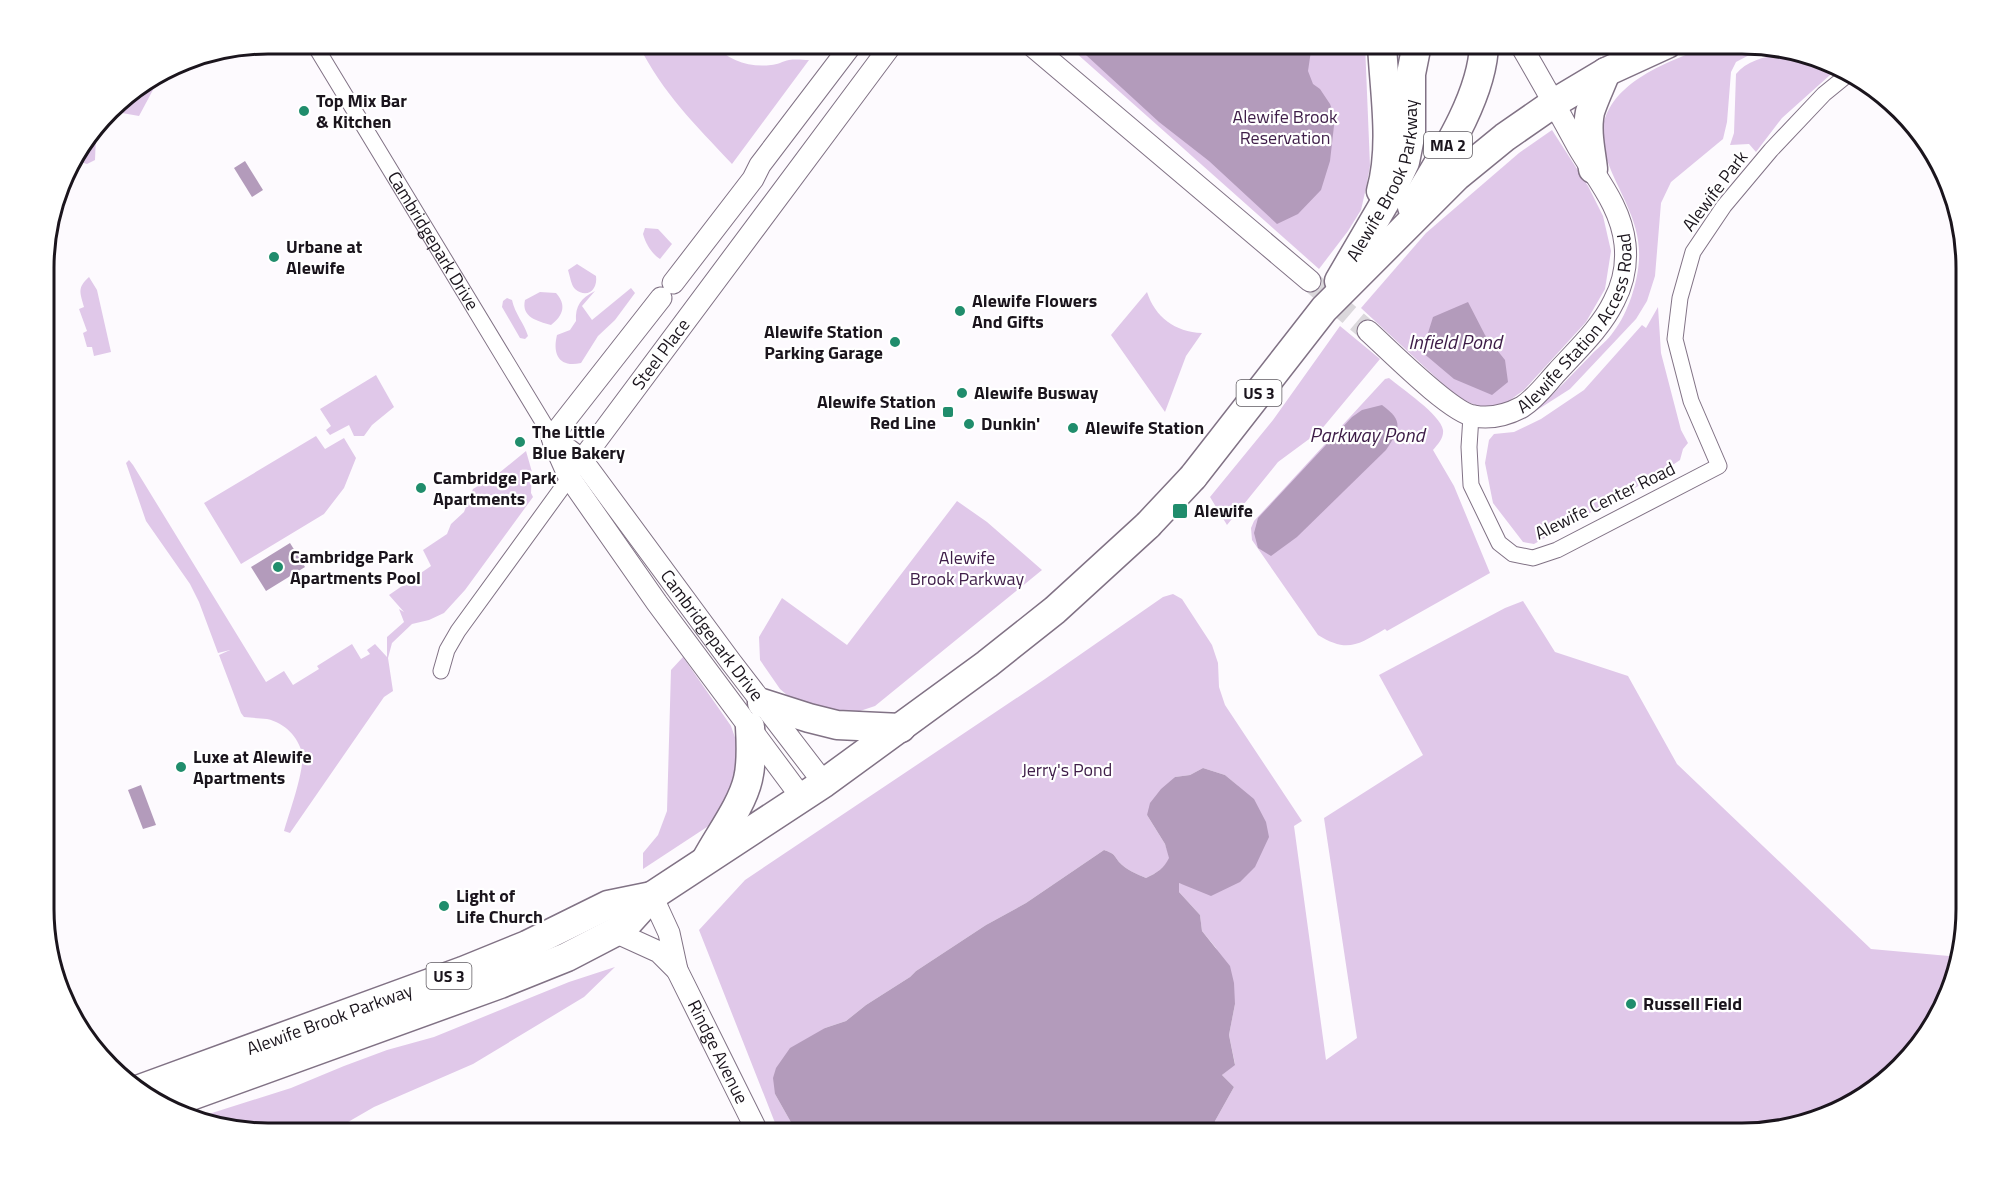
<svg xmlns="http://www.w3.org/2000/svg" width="2010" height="1177" viewBox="0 0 2010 1177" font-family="'Titillium Web',sans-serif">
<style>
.green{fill:#e0c8e9}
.water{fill:#b39bbb}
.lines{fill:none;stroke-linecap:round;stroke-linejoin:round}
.secondary-tunnel{stroke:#dbd8dc;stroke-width:21;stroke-dasharray:21 10;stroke-linecap:butt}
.street-casing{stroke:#817285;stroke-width:17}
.secondary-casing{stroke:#817285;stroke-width:23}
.highway-casing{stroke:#817285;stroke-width:31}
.street{stroke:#fff;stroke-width:15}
.secondary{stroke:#fff;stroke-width:21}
.highway{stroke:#fff;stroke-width:28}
.highway-bridge-casing{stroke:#817285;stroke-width:31;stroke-linecap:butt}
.highway-bridge{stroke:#fff;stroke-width:28}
.poi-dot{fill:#208d6c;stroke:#fff;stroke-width:2}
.labels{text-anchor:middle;stroke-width:4.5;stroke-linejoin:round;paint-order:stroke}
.shield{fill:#fff;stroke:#5f5b61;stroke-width:1.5}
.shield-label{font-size:16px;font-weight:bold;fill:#1b151d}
.poi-label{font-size:18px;font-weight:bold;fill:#1b151d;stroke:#fff;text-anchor:start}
.park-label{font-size:18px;fill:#3f1e49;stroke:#fff}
.street-label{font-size:18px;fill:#1b151d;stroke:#fff}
.water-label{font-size:20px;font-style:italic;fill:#3c1b46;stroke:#fff}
.rim{fill:none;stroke:#1b151d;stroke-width:3}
</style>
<rect width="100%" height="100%" fill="#fdfafe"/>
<g class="green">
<path d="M638 44H714C727 60 750 68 771 65 777 65 783 61 789 60 796 59 803 60 809 60L732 164C694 123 664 95 638 44Z"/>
<path d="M1066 44H1365L1370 166 1366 188 1361 210 1348 231 1319 269Z"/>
<path d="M1717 44H1743L1773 48 1755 52 1736 62 1731 72 1727 122 1723 139 1671 182 1661 203 1655 276 1647 301 1636 319 1570 389 1534 412C1554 393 1573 374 1592 354 1599 347 1608 340 1614 331 1628 313 1638 282 1639 259 1641 221 1619 194 1607 160 1582 90 1666 61 1717 44Z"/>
<path d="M1796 51 1839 67 1782 118 1756 152 1749 144 1730 145 1734 133 1736 74C1749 57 1776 55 1796 51Z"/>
<path d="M154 88 139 116 122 113 107 122 96 135 95 160 87 164 74 160 120 99 128 94 129 96Z"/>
<path d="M1552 130 1588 186 1603 216 1611 251 1605 289 1586 322 1524 390 1506 403 1483 408 1458 398 1361 308 1426 233 1519 153Z"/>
<path d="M645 228 658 229 672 244 660 259C651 253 646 244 643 234Z"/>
<path d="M577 264 596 276C598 290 587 299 575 289 571 285 570 276 568 270Z"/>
<path d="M89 277 97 290 111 352 94 356 92 347H87L83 333 87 331 79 309 84 307C80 292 77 288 89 277Z"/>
<path d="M631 288 635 293 615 320 598 336 581 363C560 368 552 355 557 335L570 330 576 321C575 306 581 298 595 291L582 306 592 320Z"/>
<path d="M540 292 556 293C567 305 563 316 551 325 537 321 521 317 525 300Z"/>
<path d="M1147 292C1155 317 1175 332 1202 333L1186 356 1165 412 1111 335Z"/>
<path d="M507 298 512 300C515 314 524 323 528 336L525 339 520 338 502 307 503 301Z"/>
<path d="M1658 307 1661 353 1681 430 1688 443 1683 449 1680 460 1658 475 1534 544 1523 542 1493 503 1485 463 1489 440 1494 434 1514 432 1541 419 1584 390 1642 325 1646 328Z"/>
<path d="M1340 326 1380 359 1320 431 1278 462 1227 525 1210 497 1273 420Z"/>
<path d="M376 375 394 407 372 425 364 436H354L349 425 330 435 326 430 331 426 320 409Z"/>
<path d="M1389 378C1401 388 1441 415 1443 430 1444 438 1438 444 1433 450L1454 486 1490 573 1387 631 1385 629C1358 645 1347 653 1318 635L1252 540 1251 528 1254 521 1385 379Z"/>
<path d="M316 436 325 449 344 438 356 458 344 488 324 514 241 564 204 503Z"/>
<path d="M526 451 532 472 531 493 533 497 465 590 444 613 429 620 412 624 392 643 388 658 393 691 384 697 290 833 284 831C289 813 305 770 302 753 298 737 285 723 267 719 260 718 252 718 244 717L241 713 219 655 230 650 218 653 199 602 190 584 146 521 126 463 129 460 133 465 266 682 284 671 293 685 319 669 317 666 352 644 361 659 370 654 367 650 375 644 387 657V637L404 622 399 609 404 612 389 595 431 566 423 550 447 534 451 524 464 512 473 489 499 473Z"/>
<path d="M957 501 987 522 1042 570 875 706 854 713 835 715 795 702 780 689 760 660 759 637 782 598 847 645Z"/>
<path d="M1173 594 1182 599 1212 645 1218 663 1219 687 1225 705 1302 821 1294 826 1326 1060 1357 1038 1324 818 1423 755 1379 675 1505 608 1523 601 1555 652 1628 676 1677 764 1871 949 1949 956 1957 954 1936 1022 1901 1068 1855 1103 1757 1133H1214L1215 1121 1234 1087 1222 1075 1235 1064 1229 1035 1235 1004 1216 948 1202 931 1200 915 1179 892V883L1184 884 1238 786 1225 775 1203 768 1190 775 1175 777 1147 815 1165 844 1170 858C1164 868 1157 873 1146 878 1137 874 1126 870 1119 862 1113 854 1115 854 1104 850L1026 903 986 925 916 971 910 977 866 1005 846 1021 825 1028 775 1094 797 1133H779L699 930 745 880 1045 679 1163 597Z"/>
<path d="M683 657 731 726 740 752 739 777 710 825 643 869V853L658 835 667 811 671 670Z"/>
<path d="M615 967 584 997 473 1064 374 1107 329 1133H267L209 1126 193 1119 291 1088 344 1066 387 1050 434 1037 569 982Z"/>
</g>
<g class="water">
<path d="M1074 44H1312L1308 71 1313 84 1320 89 1330 104 1335 117 1330 161 1321 190 1298 214 1277 224 1209 161 1159 122Z"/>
<path d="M245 161 263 190 252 197 234 168Z"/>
<path d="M1468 302 1485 335 1505 360 1508 382 1492 395 1454 379 1422 352 1433 317Z"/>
<path d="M1382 405C1404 421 1400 429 1386 450L1297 537 1271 556 1258 548 1254 533 1258 518 1352 417 1362 410Z"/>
<path d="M290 543 305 567 266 591 251 567Z"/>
<path d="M1203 768 1225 775 1254 799 1266 822 1269 837 1255 867 1240 882 1211 896 1179 883V892L1200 915 1202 931 1230 966 1234 983 1235 1004 1229 1035 1235 1065 1222 1075 1234 1087 1215 1121 1214 1133H797L775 1094 773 1078 776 1068 790 1048 825 1028 846 1021 866 1005 910 977 916 971 986 925 1026 903 1104 850C1115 854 1113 854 1119 862 1126 870 1137 874 1146 878 1157 873 1164 868 1169 858L1165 844 1147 815 1150 803 1161 789 1175 777 1190 775Z"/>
<path d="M141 785 156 825 143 829 128 790Z"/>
</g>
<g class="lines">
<path class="secondary-tunnel" d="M1310 281 1368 331"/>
<defs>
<g id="street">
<path id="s1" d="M314 44 552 437"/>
<path d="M1471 416 1469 447 1471 485 1499 543 1513 554 1533 558 1557 550 1719 466 1691 401 1675 339 1680 298 1693 252 1724 206 1771 150 1824 94 1851 72"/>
<path d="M441 671 447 650 458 631 575 470"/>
</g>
<g id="secondary">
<path d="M1030 44 1310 281"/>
<path d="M673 283 753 179 760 165 852 44"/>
<path id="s2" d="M1368 331C1388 349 1451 413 1474 416 1490 419 1507 415 1522 407 1536 398 1546 384 1557 372 1577 350 1601 328 1614 301 1623 284 1627 263 1625 244 1621 206 1596 178 1578 147 1559 112 1540 78 1520 44"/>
<path id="s3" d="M552 437 582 460 731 662 824 783"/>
<path d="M552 437 661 298"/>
<path d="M553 441 569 477 657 603 802 798"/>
<path id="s4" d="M582 460 892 44"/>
<path id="s5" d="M652 896 669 933 677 970 758 1133"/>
<path d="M615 932 659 952 677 970"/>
</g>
<g id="highway">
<path d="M1593 169C1591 151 1586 131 1590 112 1594 99 1601 85 1606 72"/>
<path d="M1381 191C1394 145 1384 90 1382 44"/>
<path d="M1412 207C1440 161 1483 97 1484 44"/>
<path id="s6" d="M1339 281 1391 192 1405 162 1411 132V74L1417 44"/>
<path d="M1193 477 1324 309 1456 177 1505 137 1554 103 1606 72 1667 44"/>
<path d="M762 703 809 718 837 725 901 728"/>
<path d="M707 858C720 834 742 805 748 779 752 762 751 744 750 727"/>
<path id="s7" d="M140 1089 463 971 527 945 608 905 652 896"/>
<path d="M163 1106 500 984 567 957 615 932 624 927 652 896 824 783 987 664 1055 610 1148 525"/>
</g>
</defs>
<use href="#street" class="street-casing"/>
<use href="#secondary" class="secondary-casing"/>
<use href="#highway" class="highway-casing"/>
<use href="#street" class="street"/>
<use href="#secondary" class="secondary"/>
<use href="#highway" class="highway"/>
<defs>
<path id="highway-bridge" d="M1148 525 1193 477"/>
</defs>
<use href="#highway-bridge" class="highway-bridge-casing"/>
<use href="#highway-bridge" class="highway-bridge"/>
</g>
<g class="poi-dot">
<circle cx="304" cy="111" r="6"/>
<circle cx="274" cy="257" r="6"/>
<circle cx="960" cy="311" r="6"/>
<circle cx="895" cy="342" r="6"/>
<circle cx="962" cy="393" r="6"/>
<rect x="942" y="406" width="12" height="12" rx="3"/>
<circle cx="969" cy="424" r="6"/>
<circle cx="1073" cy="428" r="6"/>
<circle cx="520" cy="442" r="6"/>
<circle cx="421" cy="488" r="6"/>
<rect x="1172" y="503" width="16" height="16" rx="3"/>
<circle cx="278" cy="567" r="6"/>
<circle cx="181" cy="767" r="6"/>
<circle cx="444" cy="906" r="6"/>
<circle cx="1631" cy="1004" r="6"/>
</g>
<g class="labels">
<g class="shield">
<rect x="1424" y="132" width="48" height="26" rx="4.5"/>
<rect x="1236.5" y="380" width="45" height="26" rx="4.5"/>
<rect x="426.5" y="963" width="45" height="26" rx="4.5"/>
</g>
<g class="shield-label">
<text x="1448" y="151">MA 2</text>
<text x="1259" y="399">US 3</text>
<text x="449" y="982">US 3</text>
</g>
<g class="poi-label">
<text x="316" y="107">Top Mix Bar<tspan x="316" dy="21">&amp; Kitchen</tspan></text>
<text x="286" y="253">Urbane at<tspan x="286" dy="21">Alewife</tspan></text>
<text x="972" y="307">Alewife Flowers<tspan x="972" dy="21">And Gifts</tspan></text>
<text x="883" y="338" text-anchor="end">Alewife Station<tspan x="883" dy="21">Parking Garage</tspan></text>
<text x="974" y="399">Alewife Busway</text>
<text x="936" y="408" text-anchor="end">Alewife Station<tspan x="936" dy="21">Red Line</tspan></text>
<text x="981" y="430">Dunkin'</text>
<text x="1085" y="434">Alewife Station</text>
<text x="532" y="438">The Little<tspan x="532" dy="21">Blue Bakery</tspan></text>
<text x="433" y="484">Cambridge Park<tspan x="433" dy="21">Apartments</tspan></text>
<text x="1194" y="517">Alewife</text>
<text x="290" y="563">Cambridge Park<tspan x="290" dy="21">Apartments Pool</tspan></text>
<text x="193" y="763">Luxe at Alewife<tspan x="193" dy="21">Apartments</tspan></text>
<text x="456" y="902">Light of<tspan x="456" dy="21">Life Church</tspan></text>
<text x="1643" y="1010">Russell Field</text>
</g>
<g class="park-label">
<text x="1285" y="123">Alewife Brook<tspan x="1285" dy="21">Reservation</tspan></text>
<text x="967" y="564">Alewife<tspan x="967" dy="21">Brook Parkway</tspan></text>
<text x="1067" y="776">Jerry's Pond</text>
</g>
<g class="street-label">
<text dy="6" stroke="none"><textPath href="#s6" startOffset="112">Alewife Brook Parkway</textPath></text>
<text transform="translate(1715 191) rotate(-53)" y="6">Alewife Park</text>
<text dy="6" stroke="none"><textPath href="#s1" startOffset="230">Cambridgepark Drive</textPath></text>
<text dy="6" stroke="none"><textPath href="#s2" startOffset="290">Alewife Station Access Road</textPath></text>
<text dy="6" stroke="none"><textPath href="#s4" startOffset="132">Steel Place</textPath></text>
<text transform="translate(1605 501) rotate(-26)" y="6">Alewife Center Road</text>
<text dy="6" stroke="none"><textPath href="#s3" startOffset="256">Cambridgepark Drive</textPath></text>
<text dy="6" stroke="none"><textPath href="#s7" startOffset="202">Alewife Brook Parkway</textPath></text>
<text dy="6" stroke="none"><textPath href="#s5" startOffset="170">Rindge Avenue</textPath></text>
</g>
<g class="water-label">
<text x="1455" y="349">Infield Pond</text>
<text x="1367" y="442">Parkway Pond</text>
</g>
</g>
<path d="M0 0H2010V1177H0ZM268 54H1742A214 214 0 0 1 1956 268V909A214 214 0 0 1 1742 1123H268A214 214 0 0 1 54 909V268A214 214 0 0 1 268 54Z" fill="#fff" fill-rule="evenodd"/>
<path class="rim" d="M268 54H1742A214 214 0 0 1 1956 268V909A214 214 0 0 1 1742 1123H268A214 214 0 0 1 54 909V268A214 214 0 0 1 268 54Z"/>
</svg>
